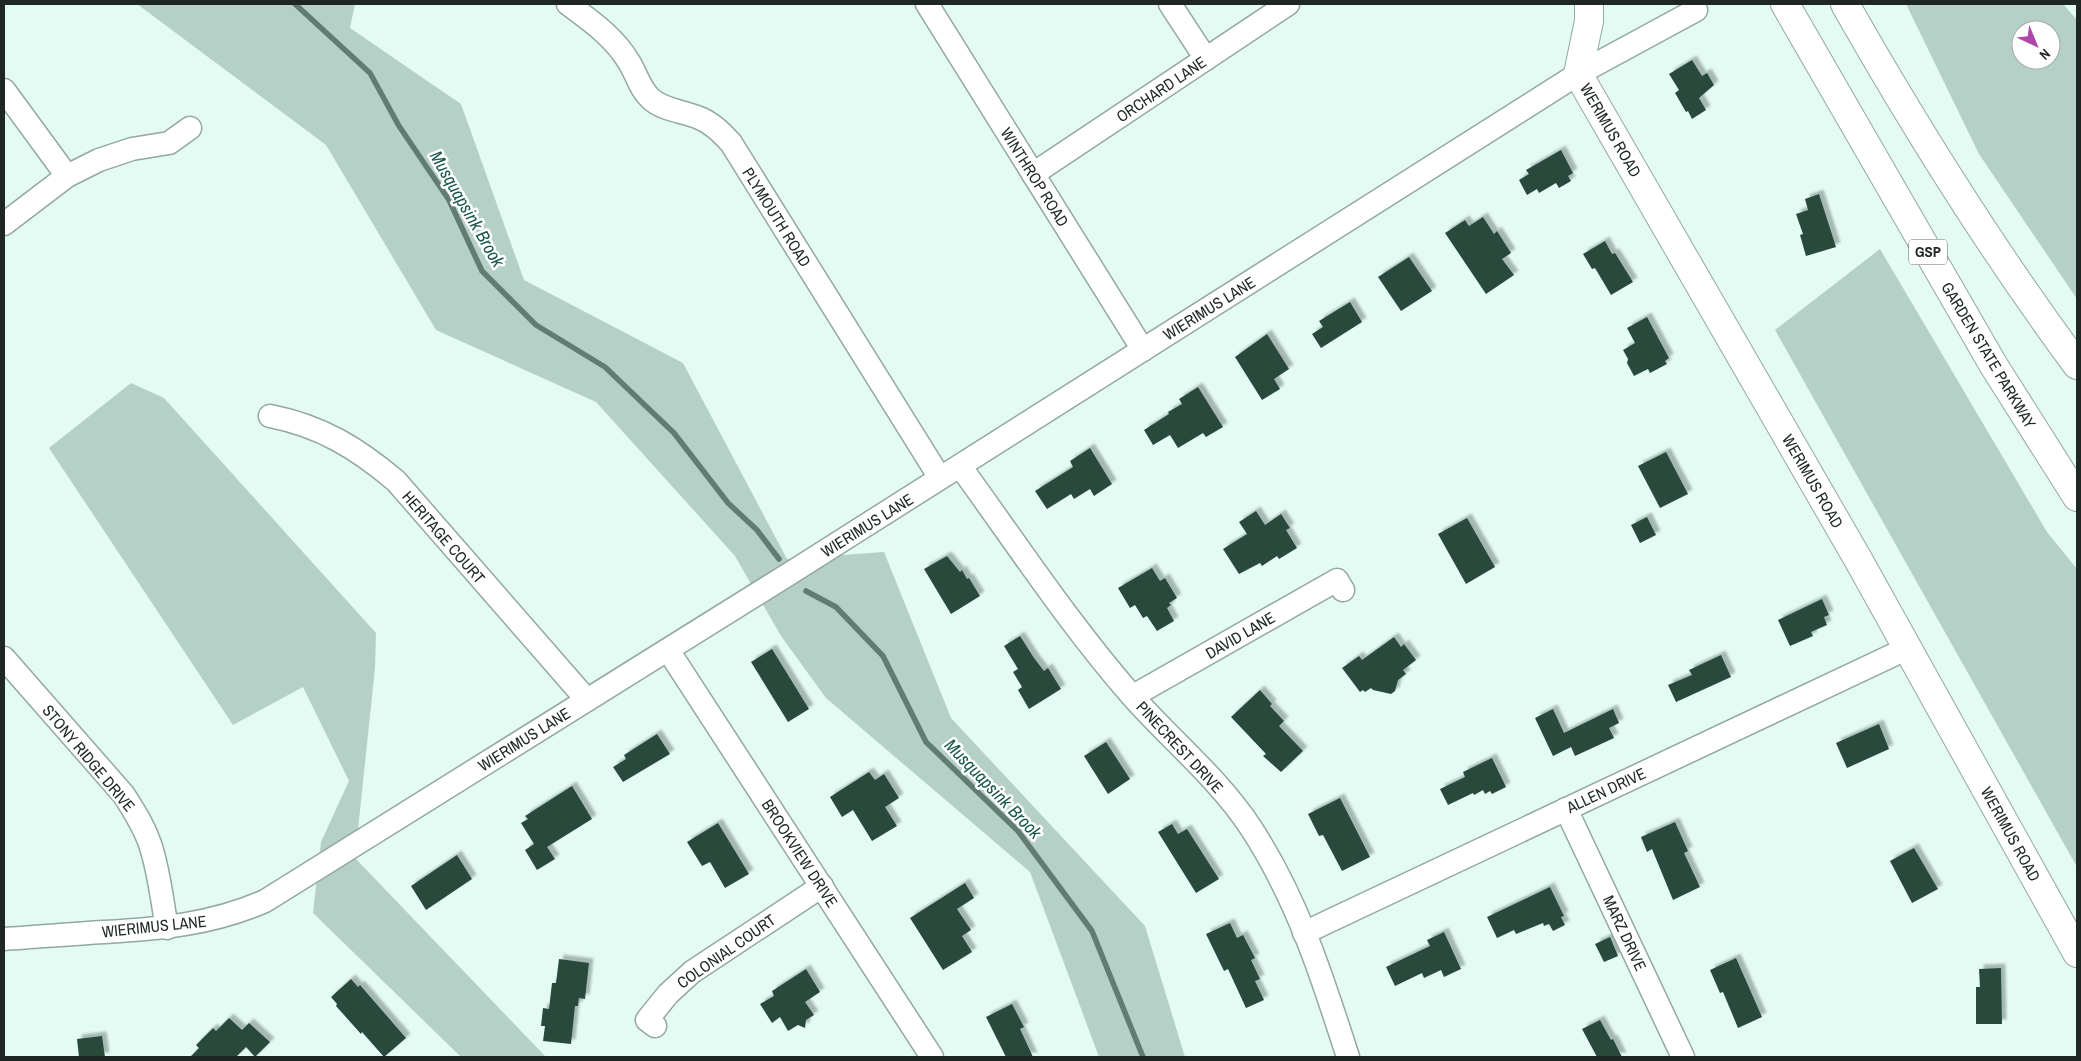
<svg xmlns="http://www.w3.org/2000/svg" width="2081" height="1061" viewBox="0 0 2081 1061" font-family="'Archivo Narrow',sans-serif">
<style>
.green{fill:#b5d0c7;fill-rule:evenodd}
.lines{fill:none;stroke-linecap:round;stroke-linejoin:round}
.stream{stroke:#627c73;stroke-width:5.5}
.building{fill:#29483e;filter:url(#shadow)}
.minor-casing{stroke:#92a8a0;stroke-width:25}
.major-casing{stroke:#92a8a0;stroke-width:30}
.highway-casing{stroke:#92a8a0;stroke-width:30}
.minor{stroke:#fff;stroke-width:22}
.major{stroke:#fff;stroke-width:28}
.highway{stroke:#fff;stroke-width:28}
.labels{text-anchor:middle;stroke-width:5;stroke-linejoin:round;paint-order:stroke}
.shield{fill:#fff;stroke:#626866;stroke-width:1}
.shield-label{font-size:15px;font-weight:bold;fill:#1e2724}
.street-label{font-size:16px;fill:#1e2724;stroke:#fff}
.water-label{font-size:18px;font-style:italic;fill:#175848;stroke:#fff}
</style>
<defs>
<filter id="shadow"><feDropShadow dx="4.5" dy="-4.5" stdDeviation="1" flood-color="#0004"/></filter>
</defs>
<rect width="100%" height="100%" fill="#e3fbf3"/>
<g class="green">
<path d="M137 4H355L350 28 461 104 524 280 683 363 787 559 884 552 951 718 1145 926 1185 1057H1099L1030 872 826 698 781 636 735 556 596 402 436 330 326 145Z"/>
<path d="M1906 4H2063L2077 20V299L1979 154ZM2021 30H2051V60H2021Z"/>
<path d="M1880 249 2047 532 2077 569V867L1775 330Z"/>
<path d="M131 383 164 398 376 633 375 668 355 858 546 1057H461L313 913 321 842 349 781 303 687 233 725 49 448Z"/>
</g>
<g class="lines">
<g class="stream">
<path d="M295 4 370 73 399 126 449 200 482 271 536 325 605 367 674 433 728 503 757 530 779 559"/>
<path d="M806 591 836 607 883 656 926 742 1018 831 1092 931 1143 1057"/>
</g>
</g>
<g class="building">
<path d="M1692 60 1702 76 1707 73 1714 85 1699 98 1706 110 1692 119 1688 111 1686 112 1675 93 1679 90 1669 74Z"/>
<path d="M1561 150 1573 173 1568 176 1571 181 1559 188 1556 183 1539 193 1537 189 1527 195 1519 180 1529 174 1526 170Z"/>
<path d="M1819 194 1836 247 1806 256 1800 235 1803 234 1796 214 1808 210 1805 199Z"/>
<path d="M1483 217 1494 234 1497 231 1511 253 1502 259 1514 275 1486 294 1445 233 1465 220 1469 226Z"/>
<path d="M1605 241 1612 254 1615 253 1633 282 1611 295 1595 268 1592 269 1583 254Z"/>
<path d="M1409 257 1432 291 1401 311 1378 277Z"/>
<path d="M1350 302 1362 322 1321 348 1312 334 1323 327 1319 321Z"/>
<path d="M1647 317 1669 358 1665 361 1667 364 1650 373 1648 369 1634 376 1627 363 1628 359 1623 350 1635 343 1627 328Z"/>
<path d="M1267 334 1289 369 1274 379 1280 389 1262 400 1235 357Z"/>
<path d="M1198 387 1223 427 1206 437 1203 433 1178 448 1170 435 1153 445 1144 430 1169 414 1168 412 1182 404 1179 399Z"/>
<path d="M1090 448 1112 484 1094 496 1090 489 1074 499 1071 494 1047 509 1035 491 1073 467 1070 461Z"/>
<path d="M1666 452 1688 494 1660 508 1638 466Z"/>
<path d="M1256 511 1265 525 1281 514 1290 528 1286 530 1297 548 1279 559 1277 556 1262 566 1260 563 1239 574 1223 549 1247 534 1239 522Z"/>
<path d="M1647 517 1656 535 1640 543 1631 525Z"/>
<path d="M1467 518 1495 567 1466 584 1438 534Z"/>
<path d="M947 556 960 572 962 570 967 579 969 578 980 596 951 614 924 569Z"/>
<path d="M1152 568 1160 581 1165 578 1177 598 1169 603 1171 605 1167 608 1174 621 1157 631 1147 616 1143 618 1135 605 1130 608 1118 588Z"/>
<path d="M1822 599 1829 615 1824 617 1827 625 1811 632 1813 636 1790 646 1778 620Z"/>
<path d="M1020 636 1034 658 1044 671 1048 668 1061 689 1029 709 1018 690 1022 687 1013 672 1018 669 1004 646Z"/>
<path d="M1394 637 1401 647 1404 644 1416 660 1403 670 1406 674 1398 680 1395 691 1391 694 1373 690 1371 688 1365 692 1363 690 1360 692 1342 668 1359 656 1362 660Z"/>
<path d="M772 649 809 709 788 722 751 662Z"/>
<path d="M1721 655 1731 677 1676 702 1668 685 1692 675 1689 670Z"/>
<path d="M1260 690 1272 704 1270 706 1284 721 1279 726 1303 751 1281 772 1263 756 1266 754 1231 717Z"/>
<path d="M1553 709 1564 733 1613 709 1619 723 1609 728 1614 738 1575 756 1571 747 1553 756 1535 718Z"/>
<path d="M1879 724 1889 749 1847 768 1836 743Z"/>
<path d="M657 734 670 754 623 782 613 767 626 759 624 755Z"/>
<path d="M1106 742 1130 779 1108 794 1084 756Z"/>
<path d="M1492 758 1506 787 1492 794 1490 791 1485 794 1483 790 1474 795 1473 793 1448 805 1440 789 1465 777 1463 772Z"/>
<path d="M869 772 875 780 884 774 899 798 885 807 897 826 872 841 853 810 842 817 830 797Z"/>
<path d="M572 786 592 819 547 847 555 859 537 870 525 850 534 844 521 823 528 819 525 816Z"/>
<path d="M1340 798 1370 857 1342 871 1323 835 1319 836 1308 814Z"/>
<path d="M1675 822 1688 851 1684 853 1700 887 1673 900 1652 849 1647 852 1641 837Z"/>
<path d="M718 823 749 874 725 888 710 862 702 866 687 842Z"/>
<path d="M1172 824 1178 834 1187 829 1219 879 1196 893 1158 832Z"/>
<path d="M1914 848 1938 889 1912 903 1890 861Z"/>
<path d="M457 855 472 879 426 910 411 886Z"/>
<path d="M965 883 974 898 957 909 971 930 962 936 972 952 943 970 910 918Z"/>
<path d="M1550 887 1564 916 1561 917 1565 925 1553 931 1549 924 1544 926 1543 923 1516 934 1514 930 1497 938 1487 917Z"/>
<path d="M1230 923 1237 938 1243 935 1255 958 1251 960 1260 979 1255 981 1264 1000 1246 1008 1228 969 1224 971 1206 934Z"/>
<path d="M1444 932 1461 969 1444 977 1441 970 1424 978 1422 973 1395 986 1386 967 1430 946 1427 940Z"/>
<path d="M1610 937 1618 956 1604 962 1595 944Z"/>
<path d="M1736 958 1762 1017 1738 1028 1723 992 1720 993 1710 970Z"/>
<path d="M559 959 589 963 585 999 579 998 578 1006H575L571 1044 543 1041 545 1026H541L543 1008 549 1009 552 983H556Z"/>
<path d="M2001 968 2002 1024H1976V987H1980L1979 969Z"/>
<path d="M806 969 820 992 805 1002 814 1015 806 1020 805 1028 798 1025 788 1031 780 1017 772 1023 760 1004 774 996 772 991Z"/>
<path d="M351 979 358 987 360 985 406 1038 384 1057 362 1032 361 1034 336 1006 337 1004 331 997Z"/>
<path d="M1012 1004 1024 1027 1020 1029 1033 1057H1006L986 1017Z"/>
<path d="M229 1018 242 1030 249 1023 270 1042 255 1057 246 1047 236 1057H190L199 1048 196 1045 213 1028 216 1031Z"/>
<path d="M1600 1020 1611 1040 1613 1039 1622 1057H1597L1582 1029Z"/>
<path d="M102 1036 105 1057H79L77 1039Z"/>
</g>
<g class="lines">
<defs>
<g id="minor">
<path d="M568 4C591 21 614 37 629 62 637 75 640 89 651 99 663 110 682 111 697 117 711 122 721 132 731 143L940 478"/>
<path d="M927 4 1143 350"/>
<path d="M1170 4 1206 59"/>
<path d="M4 90 67 176"/>
<path d="M1033 174 1288 4"/>
<path d="M4 224 67 176 99 160 132 149 169 143 190 128"/>
<path d="M270 416C321 426 357 448 396 481L587 700"/>
<path d="M960 466C1016 543 1069 624 1132 696 1171 740 1219 779 1251 828 1297 898 1323 979 1348 1057"/>
<path d="M668 650 932 1057"/>
<path d="M4 658 124 795C134 811 144 826 150 844 159 870 162 901 167 928"/>
<path d="M1133 696 1337 580 1343 590"/>
<path d="M1566 809 1683 1057"/>
<path d="M1304 933 1908 648"/>
<path d="M4 939C37 937 70 934 104 932 160 929 213 924 265 901L789 574 1578 74 1696 10"/>
<path d="M655 1026 647 1020 668 994 692 972 822 886"/>
</g>
<path id="major" d="M1589 4V21L1578 74 1859 561 2077 953"/>
<g id="highway">
<path d="M1785 4 1994 366 2077 497"/>
<path d="M1845 4C1916 129 1992 250 2077 365"/>
</g>
</defs>
<use href="#minor" class="minor-casing"/>
<use href="#major" class="major-casing"/>
<use href="#highway" class="highway-casing"/>
<use href="#minor" class="minor"/>
<use href="#major" class="major"/>
<use href="#highway" class="highway"/>
</g>
<g class="labels">
<rect class="shield" x="1909" y="239.5" width="38" height="25" rx="4"/>
<g class="shield-label">
<text x="1928" y="257">GSP</text>
</g>
<g class="street-label">
<text transform="translate(1161 89) rotate(-34)" y="6">ORCHARD LANE</text>
<text transform="translate(1611 130) rotate(60)" y="6">WERIMUS ROAD</text>
<text transform="translate(1035 177) rotate(58)" y="6">WINTHROP ROAD</text>
<text transform="translate(777 217) rotate(58)" y="6">PLYMOUTH ROAD</text>
<text transform="translate(1209 308) rotate(-32)" y="6">WIERIMUS LANE</text>
<text transform="translate(1989 355) rotate(59)" y="6">GARDEN STATE PARKWAY</text>
<text transform="translate(1813 481) rotate(60)" y="6">WERIMUS ROAD</text>
<text transform="translate(867 525) rotate(-32)" y="6">WIERIMUS LANE</text>
<text transform="translate(444 537) rotate(49)" y="6">HERITAGE COURT</text>
<text transform="translate(1240 635) rotate(-30)" y="6">DAVID LANE</text>
<text transform="translate(524 739) rotate(-32)" y="6">WIERIMUS LANE</text>
<text transform="translate(1180 747) rotate(47)" y="6">PINECREST DRIVE</text>
<text transform="translate(89 758) rotate(50)" y="6">STONY RIDGE DRIVE</text>
<text transform="translate(1606 790) rotate(-25)" y="6">ALLEN DRIVE</text>
<text transform="translate(2011 834) rotate(61)" y="6">WERIMUS ROAD</text>
<text transform="translate(800 853) rotate(57)" y="6">BROOKVIEW DRIVE</text>
<text transform="translate(154 926) rotate(-6)" y="6">WIERIMUS LANE</text>
<text transform="translate(1625 933) rotate(65)" y="6">MARZ DRIVE</text>
<text transform="translate(726 951) rotate(-35)" y="6">COLONIAL COURT</text>
</g>
<g class="water-label">
<text transform="translate(467 209) rotate(60)" y="6">Musquapsink Brook</text>
<text transform="translate(993 789) rotate(46)" y="6">Musquapsink Brook</text>
</g>
</g>
<rect width="2081" height="1061" fill="none" stroke="#1e2724" stroke-width="10"/>
<g transform="translate(2036 45) rotate(136)"><circle r="24" fill="#ffffff" stroke="#a5a9a7"/>
<path d="M0-4L9 19L0 12L-9 19Z" fill="#ad47ab"/>
<text y="-8" font-size="14" font-weight="bold" text-anchor="middle" fill="#1e2724">N</text>
</g>
</svg>
